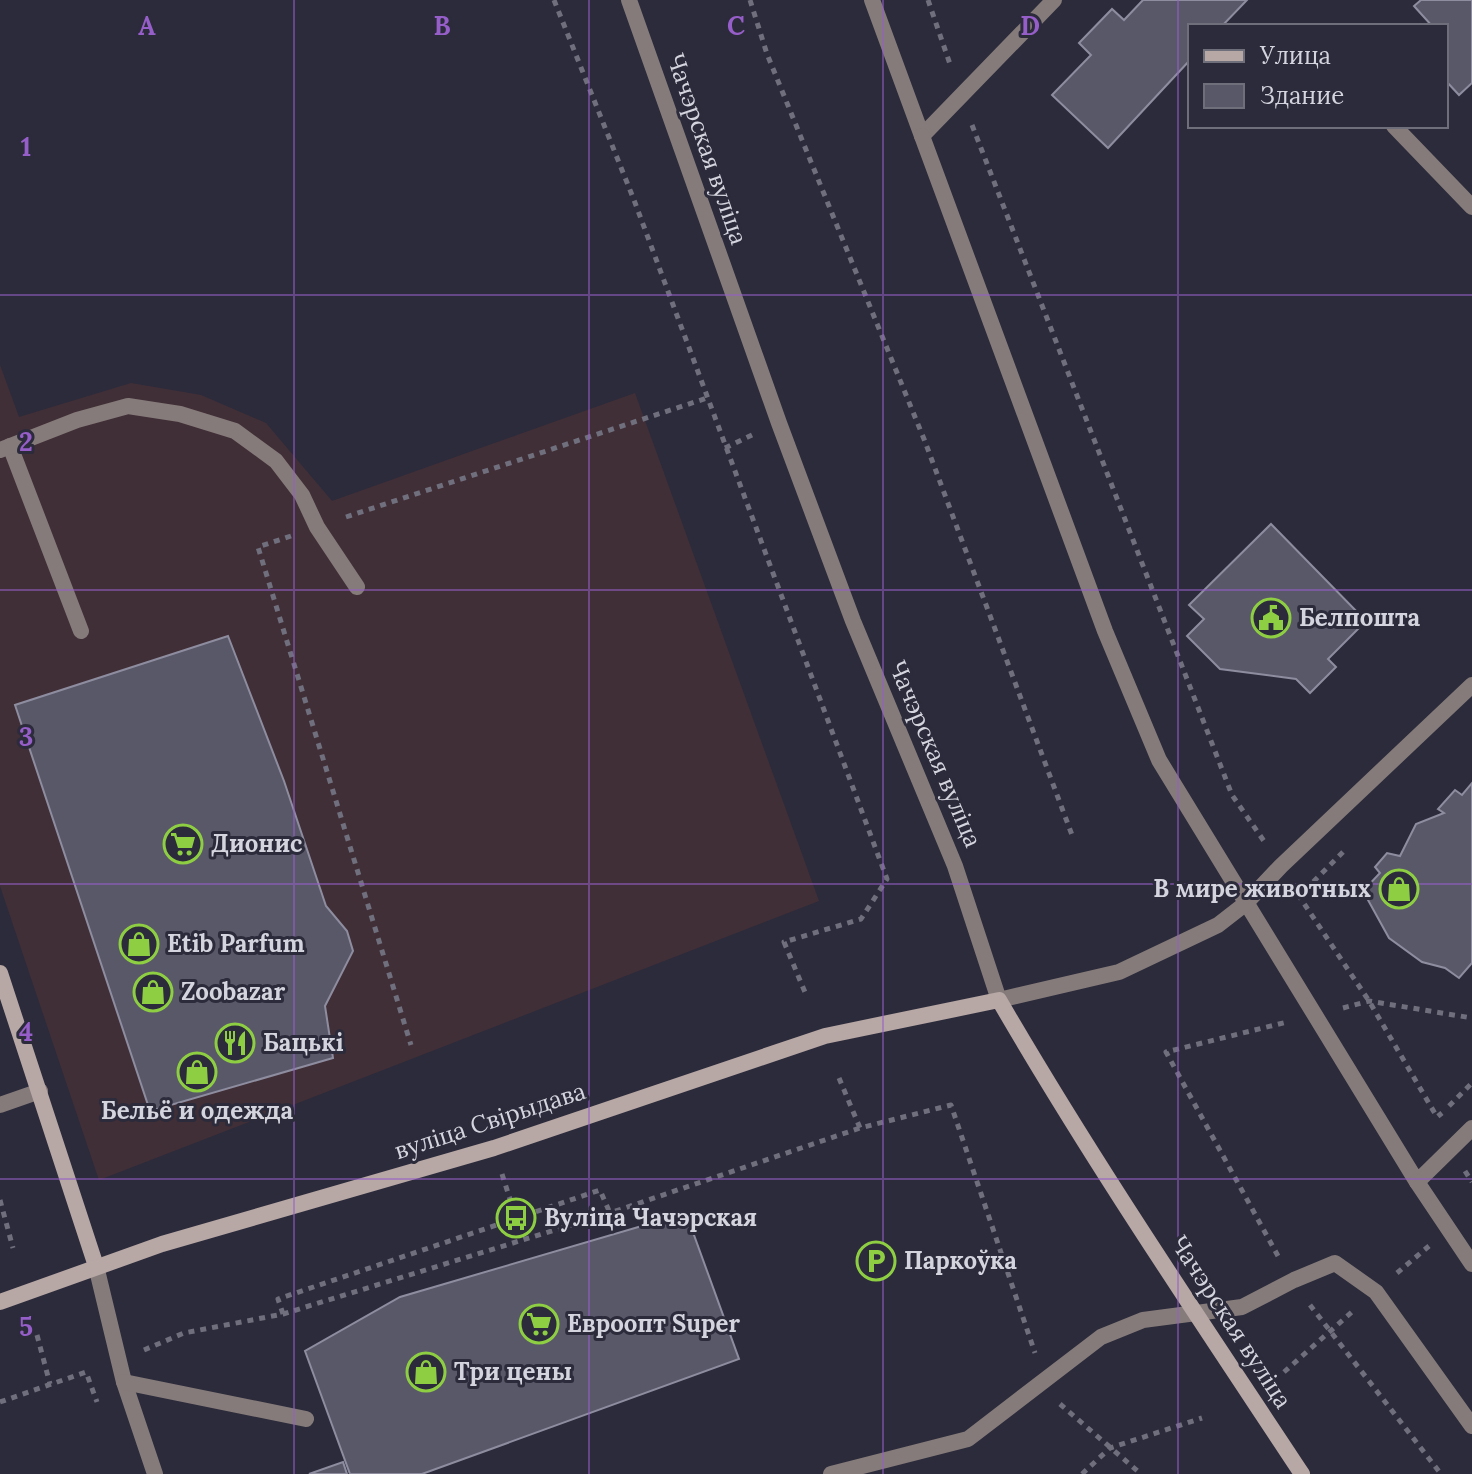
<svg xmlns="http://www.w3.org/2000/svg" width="1472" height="1474" viewBox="0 0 1472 1474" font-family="Lora,serif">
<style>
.commercial{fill:#412f37}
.building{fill:#595869;stroke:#8e8da0;stroke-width:2}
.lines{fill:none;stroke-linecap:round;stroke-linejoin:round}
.path{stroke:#706f7d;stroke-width:5;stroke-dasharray:6 6;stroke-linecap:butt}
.lane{stroke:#857b7a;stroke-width:16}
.street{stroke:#857b7a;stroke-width:16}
.secondary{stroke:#b7a7a5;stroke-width:16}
.grid{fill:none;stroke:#965ec8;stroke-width:2;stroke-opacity:0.55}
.labels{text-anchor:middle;stroke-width:6;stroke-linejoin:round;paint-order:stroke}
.street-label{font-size:24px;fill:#d4d4de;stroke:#2c2b3b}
.poi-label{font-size:24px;font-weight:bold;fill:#d4d4de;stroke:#2c2b3b;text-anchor:start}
.grid-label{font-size:26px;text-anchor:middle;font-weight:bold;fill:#965ec8;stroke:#2c2b3b;stroke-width:6;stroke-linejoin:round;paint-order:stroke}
</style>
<rect width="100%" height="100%" fill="#2c2b3b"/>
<path class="commercial" d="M0 365 19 417 131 383 201 395 266 423 332 501 635 393 819 901 99 1180 0 886Z"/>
<g class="building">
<path d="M1143 0H1247L1222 26H1190V60L1108 148 1052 95 1091 55 1079 43 1112 9 1124 20Z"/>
<path d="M1421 0H1472V83L1459 95 1446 81V26H1432L1414 6Z"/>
<path d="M1271 524 1366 621 1328 659 1336 667 1310 693 1296 679 1220 669 1187 636 1204 619 1189 605Z"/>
<path d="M228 636 284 781 326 906 347 931 353 951 325 1006 333 1058 150 1111 15 705Z"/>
<path d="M1472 783V963L1459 978 1445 968 1422 962 1389 938 1363 891 1380 873 1375 867 1387 853 1400 856 1416 824 1444 813 1438 809 1455 790 1462 795Z"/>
<path d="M686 1213 739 1359 422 1474H350L305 1351 400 1297Z"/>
<path d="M343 1462 347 1474H309Z"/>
</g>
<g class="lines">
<g class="path">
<path d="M554 0 634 200 887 879 861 919 784 942 807 997"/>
<path d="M750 0 767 54 924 439 1072 835"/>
<path d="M928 0 951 67"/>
<path d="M972 125 1232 795 1266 844"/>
<path d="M725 448 754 434"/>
<path d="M346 517 707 398"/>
<path d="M291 536 258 547 411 1045"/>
<path d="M1343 852 1299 896 1369 1001 1437 1117 1442 1113"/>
<path d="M1343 1008 1369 1001 1472 1018"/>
<path d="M839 1078 860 1128 951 1105 1035 1353"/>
<path d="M1449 1106 1472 1083"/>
<path d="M1465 1171 1472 1182"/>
<path d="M502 1174 516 1218"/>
<path d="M0 1200 13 1248"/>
<path d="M1278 1256 1166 1052 1287 1022"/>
<path d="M1397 1273 1429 1246"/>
<path d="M1310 1305 1441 1474"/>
<path d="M283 1314 278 1299 600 1190 610 1213"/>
<path d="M37 1335 50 1384"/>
<path d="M144 1350 184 1333 283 1314 610 1213 860 1128"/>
<path d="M1284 1372 1353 1311"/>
<path d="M0 1402 86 1372 97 1402"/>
<path d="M1060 1404 1141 1474"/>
<path d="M1082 1474 1110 1448 1202 1418"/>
</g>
<g class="lane">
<path d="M872 0 922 136 1054 0"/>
<path d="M1394 126 1472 207"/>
<path d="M922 136 1105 631 1159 760 1417 1182 1472 1128"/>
<path d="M10 446 81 631"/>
<path d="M0 450 77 420 128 406 180 414 235 431 276 461 302 495 317 527 357 587"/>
<path d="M999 1000 1119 972 1218 925 1245 904 1281 866 1472 685"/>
<path d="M0 1105 40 1091"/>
<path d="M1417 1182 1472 1264"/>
<path d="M96 1266 124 1382 155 1474"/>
<path d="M124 1382 306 1419"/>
<path d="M831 1474 968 1439 1101 1337 1143 1320 1242 1307 1294 1280 1335 1263 1376 1292 1472 1426"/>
</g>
<path class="street" d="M629 0 779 423 853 621 955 866 999 1000"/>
<g class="secondary">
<path d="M0 973 96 1266"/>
<path d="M0 1302 162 1244 494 1148 825 1036 999 1000C1093 1162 1199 1318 1302 1474"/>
</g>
</g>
<path class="grid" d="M294 0V1474M589 0V1474M883 0V1474M1178 0V1474M0 295H1472M0 590H1472M0 884H1472M0 1179H1472"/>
<defs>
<symbol id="civic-ring" viewBox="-11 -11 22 22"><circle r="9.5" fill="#2c2b3b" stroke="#8ece43" stroke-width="1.5"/><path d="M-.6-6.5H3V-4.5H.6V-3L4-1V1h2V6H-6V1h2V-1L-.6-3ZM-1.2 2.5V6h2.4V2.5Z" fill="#8ece43"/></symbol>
<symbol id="supermarket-ring" viewBox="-11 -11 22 22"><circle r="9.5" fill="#2c2b3b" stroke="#8ece43" stroke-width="1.5"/><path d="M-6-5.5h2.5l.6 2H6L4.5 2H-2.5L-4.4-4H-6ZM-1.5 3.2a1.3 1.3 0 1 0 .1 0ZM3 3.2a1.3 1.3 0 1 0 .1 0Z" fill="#8ece43"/></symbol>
<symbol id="shop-ring" viewBox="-11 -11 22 22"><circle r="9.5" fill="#2c2b3b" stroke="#8ece43" stroke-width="1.5"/><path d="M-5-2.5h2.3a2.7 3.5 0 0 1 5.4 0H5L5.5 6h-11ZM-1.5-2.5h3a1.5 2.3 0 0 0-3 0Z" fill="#8ece43"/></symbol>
<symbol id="restaurant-ring" viewBox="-11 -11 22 22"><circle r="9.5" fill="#2c2b3b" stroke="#8ece43" stroke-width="1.5"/><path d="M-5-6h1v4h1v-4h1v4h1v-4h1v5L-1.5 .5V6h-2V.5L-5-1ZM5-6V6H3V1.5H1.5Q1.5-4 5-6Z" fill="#8ece43"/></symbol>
<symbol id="bus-ring" viewBox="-11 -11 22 22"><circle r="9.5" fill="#2c2b3b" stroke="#8ece43" stroke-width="1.5"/><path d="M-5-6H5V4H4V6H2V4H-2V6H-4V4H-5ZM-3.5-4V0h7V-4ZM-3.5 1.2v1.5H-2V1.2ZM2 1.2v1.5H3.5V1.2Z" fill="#8ece43"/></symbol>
<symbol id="parking-ring" viewBox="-11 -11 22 22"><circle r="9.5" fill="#2c2b3b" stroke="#8ece43" stroke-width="1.5"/><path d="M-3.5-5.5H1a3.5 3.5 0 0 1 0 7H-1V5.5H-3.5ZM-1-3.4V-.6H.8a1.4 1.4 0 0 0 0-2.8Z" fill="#8ece43"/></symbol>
</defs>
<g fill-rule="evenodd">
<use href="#civic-ring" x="1249" y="596" width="44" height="44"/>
<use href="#supermarket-ring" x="161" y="822" width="44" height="44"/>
<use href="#shop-ring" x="1377" y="867" width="44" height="44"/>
<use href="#shop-ring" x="117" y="922" width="44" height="44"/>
<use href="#shop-ring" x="131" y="970" width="44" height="44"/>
<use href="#restaurant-ring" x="213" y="1021" width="44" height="44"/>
<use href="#shop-ring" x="175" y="1050" width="44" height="44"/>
<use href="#bus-ring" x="494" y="1196" width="44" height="44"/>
<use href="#parking-ring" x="854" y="1239" width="44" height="44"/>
<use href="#supermarket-ring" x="517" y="1302" width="44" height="44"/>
<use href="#shop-ring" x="404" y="1350" width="44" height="44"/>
</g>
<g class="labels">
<g class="street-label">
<text transform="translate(707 149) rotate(71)" y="8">Чачэрская вуліца</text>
<text transform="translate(935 754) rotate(67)" y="8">Чачэрская вуліца</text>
<text transform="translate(490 1121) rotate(-18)" y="8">вуліца Свірыдава</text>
<text transform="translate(1231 1322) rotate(57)" y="8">Чачэрская вуліца</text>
</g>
<g class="poi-label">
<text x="1299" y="626">Белпошта</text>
<text x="211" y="852">Дионис</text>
<text x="1371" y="897" text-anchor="end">В мире животных</text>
<text x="167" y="952">Etib Parfum</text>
<text x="181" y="1000">Zoobazar</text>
<text x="263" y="1051">Бацькі</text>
<text x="197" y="1119" text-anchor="middle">Бельё и одежда</text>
<text x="544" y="1226">Вуліца Чачэрская</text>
<text x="904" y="1269">Паркоўка</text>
<text x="567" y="1332">Евроопт Super</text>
<text x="454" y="1380">Три цены</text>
</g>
</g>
<g class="grid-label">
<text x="147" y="35">A</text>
<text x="442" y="35">B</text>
<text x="736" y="35">C</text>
<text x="1030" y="35">D</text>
<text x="26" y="156">1</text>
<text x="26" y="451">2</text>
<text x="26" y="746">3</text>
<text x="26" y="1041">4</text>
<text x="26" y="1336">5</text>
</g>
<rect x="1188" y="24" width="260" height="104" fill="#2c2b3b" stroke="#6f6f7c" stroke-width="2"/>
<rect x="1204" y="50" width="40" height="12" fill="#b7a7a5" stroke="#6f6f7c" stroke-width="2"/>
<text x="1260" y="64" font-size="24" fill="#d4d4de">Улица</text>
<rect x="1204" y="84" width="40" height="24" fill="#595869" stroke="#6f6f7c" stroke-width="2"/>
<text x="1260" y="104" font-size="24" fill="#d4d4de">Здание</text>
</svg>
